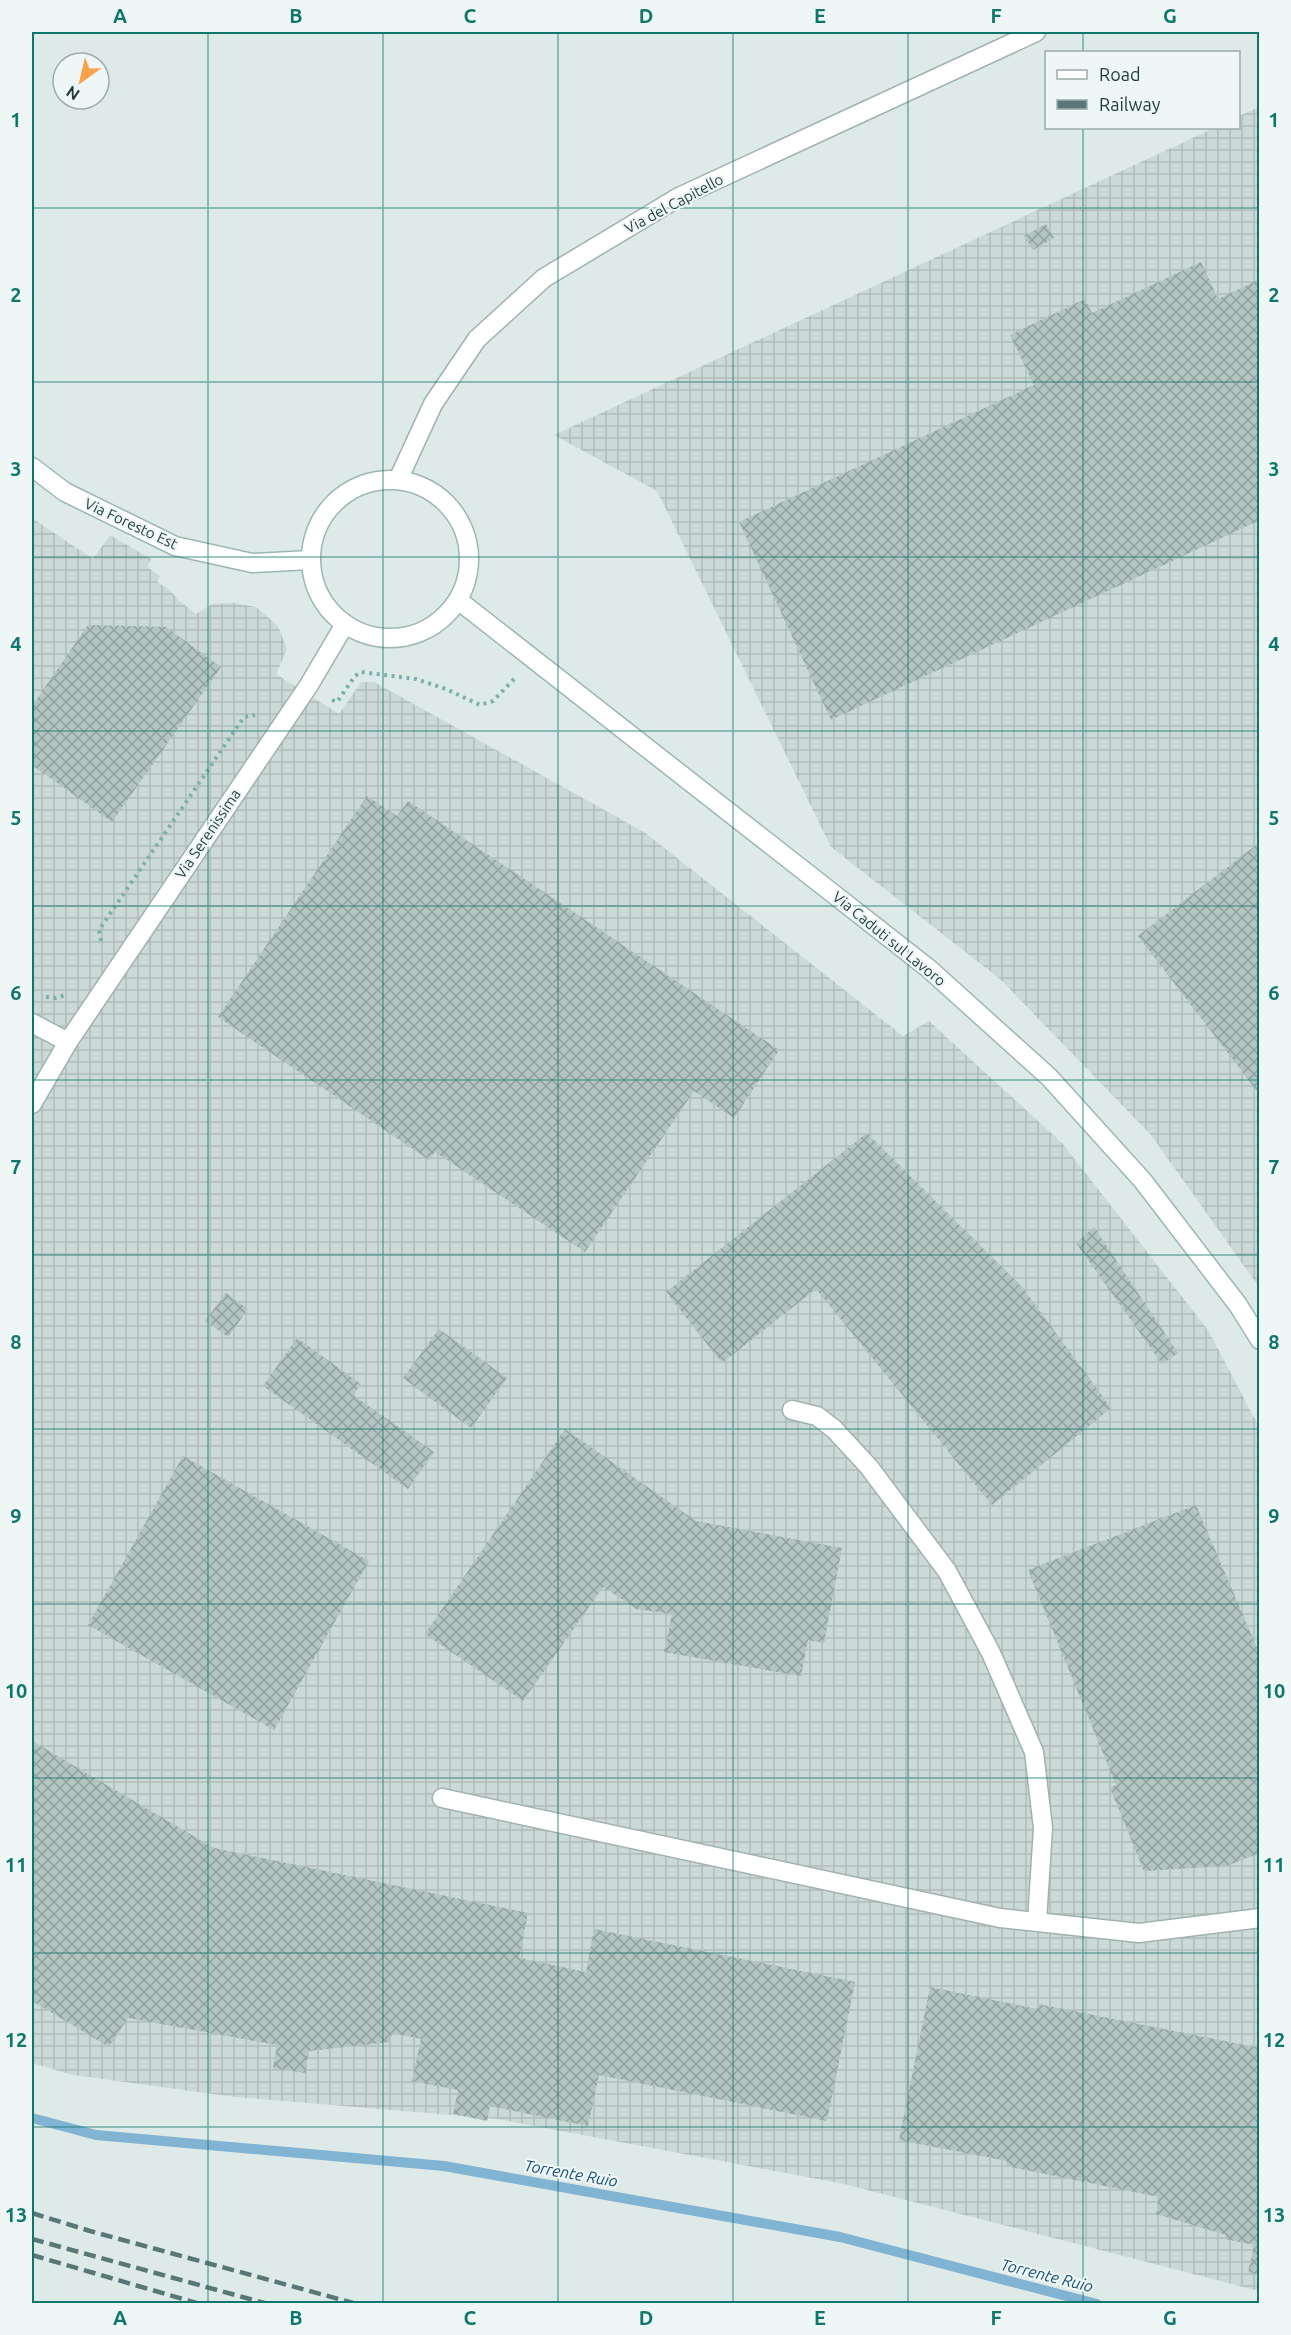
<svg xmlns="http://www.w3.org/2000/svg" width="1291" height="2335" viewBox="0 0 1291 2335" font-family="Ubuntu,sans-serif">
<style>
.industrial{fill:url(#industrial-grid)}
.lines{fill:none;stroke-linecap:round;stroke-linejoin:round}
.stream{stroke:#81b3d3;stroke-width:10}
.building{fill:url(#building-cross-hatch)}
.street-casing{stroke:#a0b2b0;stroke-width:21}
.secondary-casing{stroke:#9cb7b3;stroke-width:21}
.path{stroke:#7cb0ac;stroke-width:4;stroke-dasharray:3 4.5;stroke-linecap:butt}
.street{stroke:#fff;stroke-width:18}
.secondary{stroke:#fff;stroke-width:18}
.rail{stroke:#587776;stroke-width:4.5;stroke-dasharray:12 6;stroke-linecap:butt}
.grid{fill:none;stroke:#0f766e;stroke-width:1.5;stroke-opacity:0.55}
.labels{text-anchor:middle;stroke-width:4.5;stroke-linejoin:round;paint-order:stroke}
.street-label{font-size:15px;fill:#1e3a3a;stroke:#eef7f5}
.water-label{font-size:16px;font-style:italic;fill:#165079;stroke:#eef7f5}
.neatline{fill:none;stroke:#0f766e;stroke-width:2}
.grid-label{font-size:20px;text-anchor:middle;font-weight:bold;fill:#0f766e}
</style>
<defs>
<pattern id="industrial-grid" width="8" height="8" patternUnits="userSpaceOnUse" patternTransform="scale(1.5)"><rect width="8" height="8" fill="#ccdad7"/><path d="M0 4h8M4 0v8" fill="none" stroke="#afbcb9"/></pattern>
<pattern id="building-cross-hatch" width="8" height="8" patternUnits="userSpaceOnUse" patternTransform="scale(1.5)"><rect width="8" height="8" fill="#b3c5c1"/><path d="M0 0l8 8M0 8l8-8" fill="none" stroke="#91a19e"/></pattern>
</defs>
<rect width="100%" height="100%" fill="#ddeae8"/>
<g class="industrial">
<path d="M1259 107V1287L1151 1135 1000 979 831 847 657 491 554 435 1214 128H1238L1239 116Z"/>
<path d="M32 518 93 559 110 535 151 559 147 567 160 576 157 582 169 589 178 600 196 614 212 604 233 603 256 607 278 626 287 649 276 674 339 714 361 682H374L644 832 903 1036 929 1021 1062 1143 1208 1330 1259 1427V2291L844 2184 498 2119 235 2097 73 2075 32 2063Z"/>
</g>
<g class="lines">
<path class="stream" d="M32 2118 96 2135 444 2166 840 2237 1097 2304"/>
</g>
<g class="building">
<path d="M1046 224 1054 238 1033 250 1024 236Z"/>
<path d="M1201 262 1218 299 1260 279V520L831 720 739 522 1034 385 1010 335 1085 299 1092 313Z"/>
<path d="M88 625 166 627 221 667 112 822 32 765V706Z"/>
<path d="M367 796 397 816 408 801 779 1050 734 1118 694 1091 585 1252 435 1152 429 1160 218 1017Z"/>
<path d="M1260 842V1095L1138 936Z"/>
<path d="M867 1133 1023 1288 1111 1408 992 1505 816 1289 722 1363 666 1292Z"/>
<path d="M1094 1227 1178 1353 1162 1364 1076 1243Z"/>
<path d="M226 1293 248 1309 228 1337 205 1321Z"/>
<path d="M439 1329 507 1378 471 1428 403 1378Z"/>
<path d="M297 1338 361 1384 353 1395 434 1452 408 1489 263 1386Z"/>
<path d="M565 1429 696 1521 842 1548 824 1643 808 1640 801 1676 664 1652 672 1614 636 1609 603 1587 523 1701 425 1634Z"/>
<path d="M183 1456 369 1561 274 1730 88 1625Z"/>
<path d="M1196 1505 1260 1655V1853L1226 1866 1144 1871 1110 1788 1116 1785 1028 1570Z"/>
<path d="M32 1741 214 1848 528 1913 519 1958 586 1972 594 1929 855 1982 827 2121 599 2075 588 2126 490 2106 487 2121 453 2114 458 2090 412 2081 421 2039 392 2033 390 2042 309 2051 305 2073 273 2068 277 2045 128 2018 109 2047 32 2001Z"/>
<path d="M930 1987 1037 2009 1038 2004 1260 2048V2275L1248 2272 1254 2245 1225 2239 1226 2235 1156 2214 1159 2197 1006 2166 1007 2161 899 2140Z"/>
</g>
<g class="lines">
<defs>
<g id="street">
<path d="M398 480 433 404 477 339 544 278 679 197 1036 32"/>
<path d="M32 1023 68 1042"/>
<path d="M32 1104 68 1042 309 685 345 624"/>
<path d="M792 1410 817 1416 834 1429 869 1467 947 1571 991 1653 1034 1752 1043 1828 1037 1921"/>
<path d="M442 1798 1000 1918 1139 1933 1260 1918"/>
</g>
<g id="secondary">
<path d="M32 467 65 492 175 546 252 563 310 560"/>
<circle cx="390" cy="559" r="79"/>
<path d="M458 600 928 968 1049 1077 1143 1181 1238 1305 1260 1340"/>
</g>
</defs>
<use href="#street" class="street-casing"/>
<use href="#secondary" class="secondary-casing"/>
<g class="path">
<path d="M332 700 337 702 355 676 361 672 416 679 446 689 480 705 493 701 515 678"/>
<path d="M101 941 99 930 244 717 255 715"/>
<path d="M46 997 56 998 65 995"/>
</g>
<use href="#street" class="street"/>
<use href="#secondary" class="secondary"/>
<g class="rail">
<path d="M32 2213 90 2231 357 2304"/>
<path d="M32 2239 268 2304"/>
<path d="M32 2255 200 2304"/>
</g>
</g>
<path class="grid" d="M208 32V2304M383 32V2304M558 32V2304M733 32V2304M908 32V2304M1083 32V52M1083 128V2304M32 208H1260M32 382H1260M32 557H1260M32 731H1260M32 906H1260M32 1080H1260M32 1255H1260M32 1429H1260M32 1604H1260M32 1778H1260M32 1953H1260M32 2127H1260"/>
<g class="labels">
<g class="street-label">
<text transform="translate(674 204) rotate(-28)" y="5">Via del Capitello</text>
<text transform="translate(131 524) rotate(25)" y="5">Via Foresto Est</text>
<text transform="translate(208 834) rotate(-56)" y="5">Via Serenissima</text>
<text transform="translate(889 939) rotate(39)" y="5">Via Caduti sul Lavoro</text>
</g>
<g class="water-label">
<text transform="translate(571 2173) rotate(10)" y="6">Torrente Ruio</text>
<text transform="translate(1047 2275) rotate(14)" y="6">Torrente Ruio</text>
</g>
</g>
<rect width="1291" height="2335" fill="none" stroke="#eef7f5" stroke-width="66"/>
<rect x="1045" y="51" width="195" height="78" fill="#eef7f5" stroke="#9babaa" stroke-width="1.5"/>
<rect x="1057" y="70" width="30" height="9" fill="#ffffff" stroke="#9babaa" stroke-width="1.5"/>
<text x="1099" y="81" font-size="18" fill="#1e3a3a">Road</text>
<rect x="1057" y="100" width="30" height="9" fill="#587776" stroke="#9babaa" stroke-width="1.5"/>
<text x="1099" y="111" font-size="18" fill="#1e3a3a">Railway</text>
<g transform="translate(81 81) rotate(214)"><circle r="28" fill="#eef7f5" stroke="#9babaa" stroke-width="1.5"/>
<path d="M0-4.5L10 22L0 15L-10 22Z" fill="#faa14c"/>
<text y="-9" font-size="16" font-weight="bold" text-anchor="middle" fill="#1e3a3a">N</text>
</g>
<rect x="33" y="33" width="1225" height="2269" class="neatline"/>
<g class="grid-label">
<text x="120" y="23">A</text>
<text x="296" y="23">B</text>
<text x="470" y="23">C</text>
<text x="646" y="23">D</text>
<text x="820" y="23">E</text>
<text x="996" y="23">F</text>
<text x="1170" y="23">G</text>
<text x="16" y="127">1</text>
<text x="1274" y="127">1</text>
<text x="16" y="302">2</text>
<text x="1274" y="302">2</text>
<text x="16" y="476">3</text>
<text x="1274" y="476">3</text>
<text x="16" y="651">4</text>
<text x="1274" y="651">4</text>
<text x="16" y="825">5</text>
<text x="1274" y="825">5</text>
<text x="16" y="1000">6</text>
<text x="1274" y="1000">6</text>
<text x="16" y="1174">7</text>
<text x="1274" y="1174">7</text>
<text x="16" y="1349">8</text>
<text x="1274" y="1349">8</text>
<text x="16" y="1523">9</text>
<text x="1274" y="1523">9</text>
<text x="16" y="1698">10</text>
<text x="1274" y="1698">10</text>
<text x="16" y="1872">11</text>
<text x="1274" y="1872">11</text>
<text x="16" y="2047">12</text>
<text x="1274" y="2047">12</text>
<text x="16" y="2222">13</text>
<text x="1274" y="2222">13</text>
<text x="120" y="2325">A</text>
<text x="296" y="2325">B</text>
<text x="470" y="2325">C</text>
<text x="646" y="2325">D</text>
<text x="820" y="2325">E</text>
<text x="996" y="2325">F</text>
<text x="1170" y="2325">G</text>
</g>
</svg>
